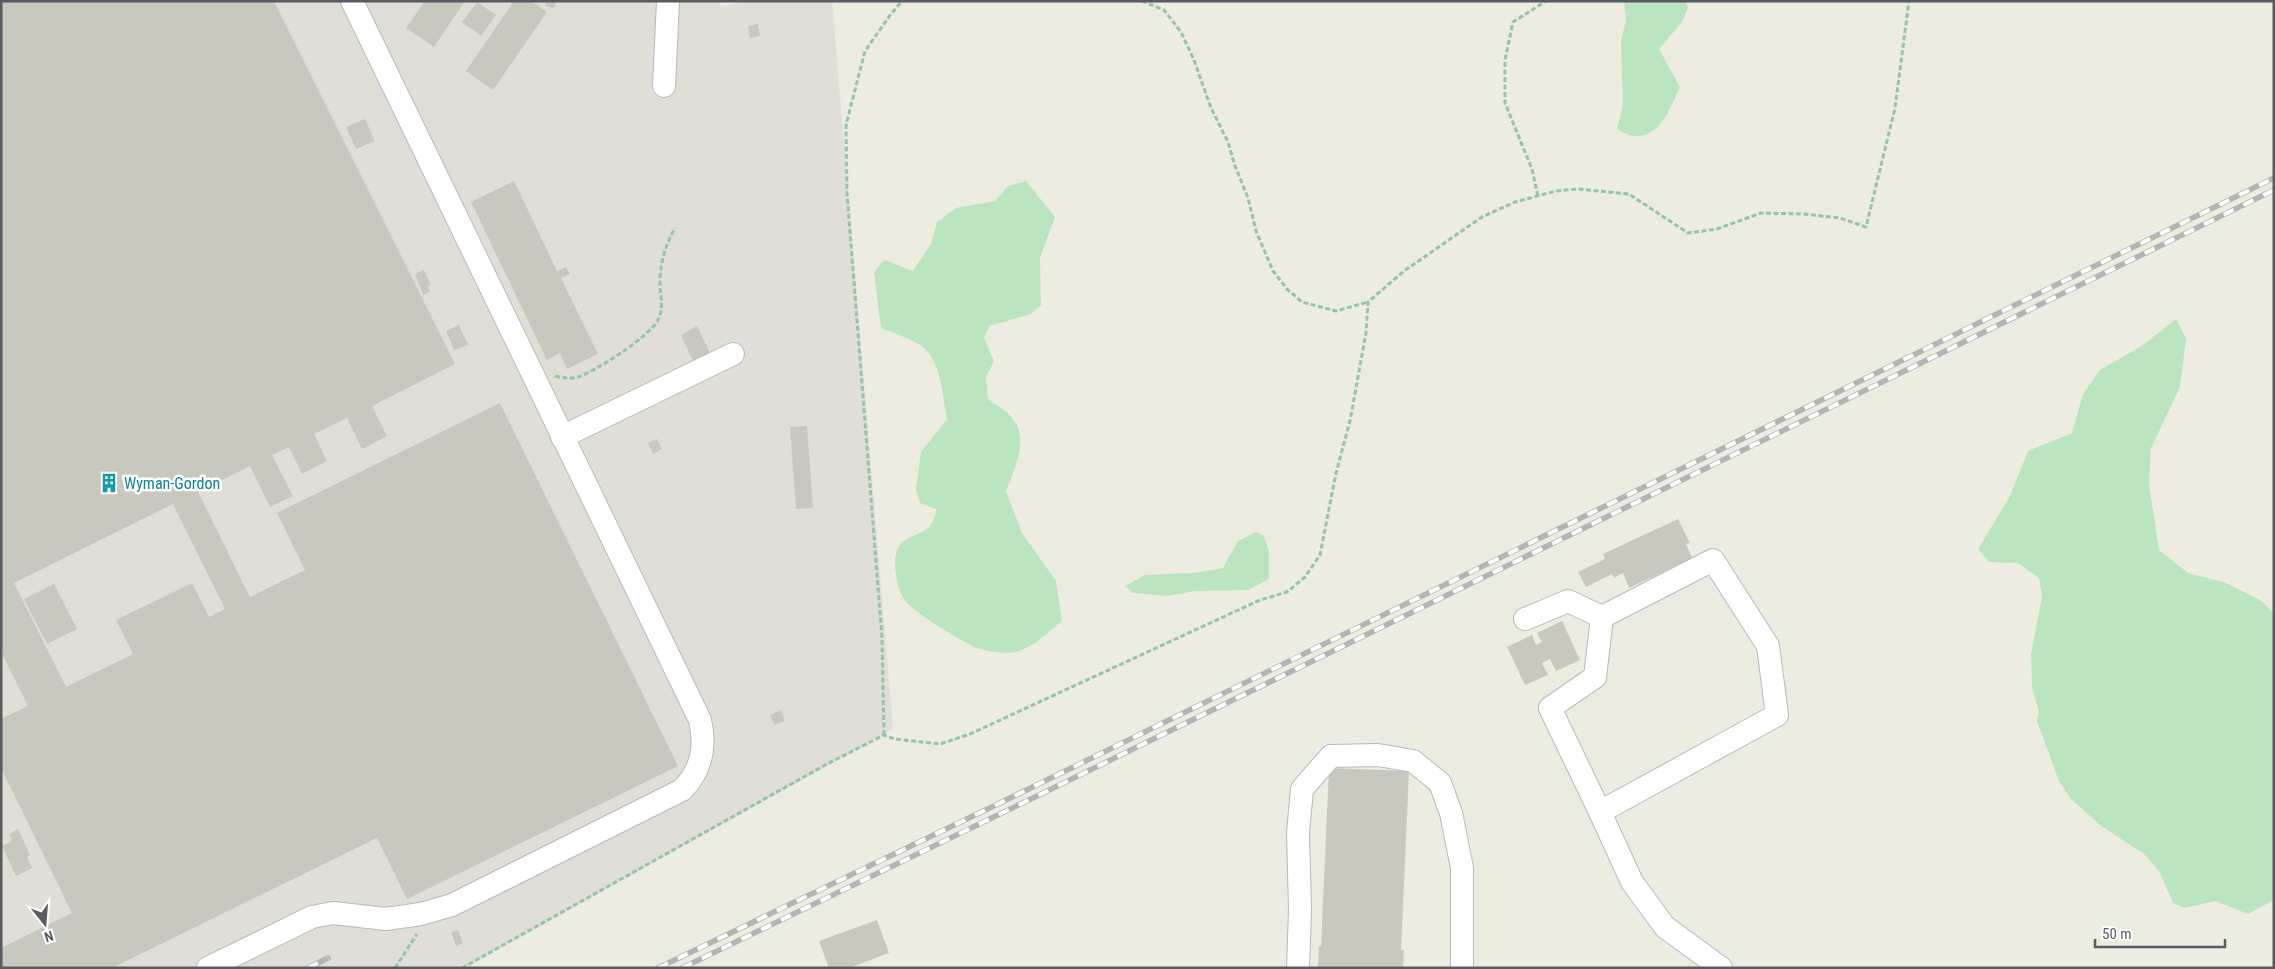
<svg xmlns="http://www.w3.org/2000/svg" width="2275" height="969" viewBox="0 0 2275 969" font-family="'Roboto Condensed',sans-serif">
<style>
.industrial{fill:#e0ded7}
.green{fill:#bbe5c1}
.building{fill:#c9c8bf;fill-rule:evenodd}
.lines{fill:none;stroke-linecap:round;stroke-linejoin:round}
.minor-casing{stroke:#b8b9bf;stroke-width:24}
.path{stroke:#93c6a9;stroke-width:3;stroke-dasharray:5 2.5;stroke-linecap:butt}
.minor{stroke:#fff;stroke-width:22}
.rail-casing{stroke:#b4b4b5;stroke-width:5.5}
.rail{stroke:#fff;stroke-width:4;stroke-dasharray:11;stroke-linecap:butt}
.labels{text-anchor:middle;stroke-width:5;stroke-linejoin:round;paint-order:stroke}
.culture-label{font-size:16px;fill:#0d838f;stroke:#fff;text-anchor:start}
</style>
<rect width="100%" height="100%" fill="#ecece0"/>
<path class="industrial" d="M1 1H718L721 6 750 1H832L893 729 465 968H1Z"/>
<g class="green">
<path d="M1624 1H1686L1688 8 1682 22 1659 49 1680 87C1671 105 1661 138 1635 136 1629 136 1622 132 1617 129L1623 106 1621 41 1626 20Z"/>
<path d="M1026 181 1055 217 1040 258 1041 305 1031 314 989 326 984 338 994 361 986 377 988 399C996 405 1006 410 1012 418 1030 439 1014 470 1006 491L1022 533 1056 581 1062 621C1046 634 1028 653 1007 653 999 653 988 651 980 649 965 644 911 611 904 599 897 588 893 566 896 554 902 528 934 542 936 509L920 503 916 489 921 452 947 419C942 396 942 359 920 345 908 338 894 333 881 328L874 272 884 260 913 271 931 244 937 222 956 208 995 201 1008 186Z"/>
<path d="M2176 319 2186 339 2180 387 2151 448 2149 484 2159 550 2188 573 2226 583 2262 601 2274 614V900L2248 914 2215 901 2185 908 2173 903 2159 871 2144 854 2100 825 2070 798 2059 781 2037 721 2039 712 2032 688 2031 654 2042 597 2039 578 2018 563 1989 562 1978 549 2009 498 2028 451 2072 433 2083 394 2100 370 2143 345Z"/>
<path d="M1256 532 1264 536 1269 552V579L1248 590 1195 591 1168 596 1133 593 1125 586 1145 575 1193 573 1223 568 1238 541Z"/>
</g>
<g class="building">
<path d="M1 1H274L455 364 372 406 387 436 362 449 347 418 314 434 327 461 302 474 289 447 272 455 293 496 270 507 250 466 198 492 250 597 305 570 277 513 500 403 678 766 407 899 377 838 112 968H1V948L72 913 1 768V719L28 706 1 652ZM173 504 225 609 209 617 192 583 116 620 133 654 66 687 14 583Z"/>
<path d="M425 1H465L434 47 406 28Z"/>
<path d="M514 1H531L547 12 493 90 466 71Z"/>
<path d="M547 1H557L553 9 545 5Z"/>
<path d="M477 2 496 15 481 36 462 22Z"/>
<path d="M758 24 760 36 750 38 748 26Z"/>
<path d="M365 119 375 141 356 149 346 127Z"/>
<path d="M514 181 557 271 566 267 570 274 561 278 598 354 567 369 560 353 547 360 471 202Z"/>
<path d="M424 270 431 285 428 286 430 292 423 295 415 274Z"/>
<path d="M459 325 468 345 454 350 446 331Z"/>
<path d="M697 326 712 357 695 365 681 335Z"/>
<path d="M807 426 813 508 796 509 790 427Z"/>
<path d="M657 439 662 449 653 454 648 443Z"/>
<path d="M1678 519 1690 543 1686 544 1692 558 1629 588 1623 573 1614 578 1612 574 1586 587 1578 572 1605 559 1603 554Z"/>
<path d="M54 584 77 629 47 644 24 599Z"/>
<path d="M1562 621 1580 660 1556 671 1550 659 1542 663 1548 675 1525 685 1507 647 1532 635 1536 645 1542 642 1537 633Z"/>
<path d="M781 710 785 721 774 725 770 715Z"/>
<path d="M1329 768 1409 771 1401 950H1404L1403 968H1318L1319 946H1321Z"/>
<path d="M18 829 30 855 27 857 32 868 16 876 2 846 12 841 9 834Z"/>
<path d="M877 920 889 953 849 968H829L819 941Z"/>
<path d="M458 930 463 943 456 946 451 932Z"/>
</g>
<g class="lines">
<defs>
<g id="minor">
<path d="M664 86 668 1"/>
<path d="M562 437 733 354"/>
<path d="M1525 619 1568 601 1602 617 1713 560 1768 646 1777 715 1600 812 1632 882 1665 927 1721 968"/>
<path d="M1600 812 1550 708 1595 677 1602 617"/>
<path d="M208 968 312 917 333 913 386 919 421 914 452 905 682 790C702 770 706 747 700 720L352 1"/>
<path d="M1298 968 1300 910 1298 833 1302 789 1331 756 1378 755 1413 761 1440 783 1451 813 1462 868V968"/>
</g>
</defs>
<use href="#minor" class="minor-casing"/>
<g class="path">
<path d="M1142 1 1164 10 1181 32 1194 60 1211 108 1228 142 1235 166 1248 198 1256 231 1273 271 1287 289 1302 302 1336 311 1368 302"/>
<path d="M1538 196 1532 169 1505 103V60L1513 22 1546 1"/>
<path d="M555 376C563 378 570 379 578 377 596 371 649 337 658 320 665 307 659 292 660 279 661 260 666 244 675 228"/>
<path d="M884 735 882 638 847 193 846 125 865 51 891 14 902 1"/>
<path d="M395 968 417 934"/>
<path d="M462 968 827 764 884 735 895 739 940 744 970 734 1260 600 1287 592 1305 577 1320 555 1336 473 1350 421 1366 333 1368 302 1404 271 1482 217 1515 202 1556 191 1578 189 1629 194 1688 233 1717 229 1761 213 1804 214 1840 218 1866 227 1895 108 1909 1"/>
</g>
<use href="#minor" class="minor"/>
<defs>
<g id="rail">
<path d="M308 968 328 958"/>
<path d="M658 968 1002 802 2274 178"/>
<path d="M682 968 1037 796 2274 190"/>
</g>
</defs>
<use href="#rail" class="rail-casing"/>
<use href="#rail" class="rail"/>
</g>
<defs>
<symbol id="building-bare" viewBox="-9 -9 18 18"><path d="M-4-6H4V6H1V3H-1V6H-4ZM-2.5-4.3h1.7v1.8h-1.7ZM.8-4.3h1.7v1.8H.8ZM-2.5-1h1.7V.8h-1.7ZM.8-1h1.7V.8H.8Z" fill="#0f9aa8" stroke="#fff" stroke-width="2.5" paint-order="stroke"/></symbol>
</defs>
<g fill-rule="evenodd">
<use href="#building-bare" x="95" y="469" width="28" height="28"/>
</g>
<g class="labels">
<g class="culture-label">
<text x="124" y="489">Wyman-Gordon</text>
</g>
</g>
<rect width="2275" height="969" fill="none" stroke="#595b61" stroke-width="5"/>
<g transform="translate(45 924) rotate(163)" stroke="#ffffff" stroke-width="4" paint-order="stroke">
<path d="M0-4L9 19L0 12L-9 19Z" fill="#595b61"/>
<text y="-8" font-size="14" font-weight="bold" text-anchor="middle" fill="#595b61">N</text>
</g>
<path d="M2095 939v8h130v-8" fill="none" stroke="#595b61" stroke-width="2.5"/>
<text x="2102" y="939" font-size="15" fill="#595b61" stroke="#ffffff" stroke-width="4" paint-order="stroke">50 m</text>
</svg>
